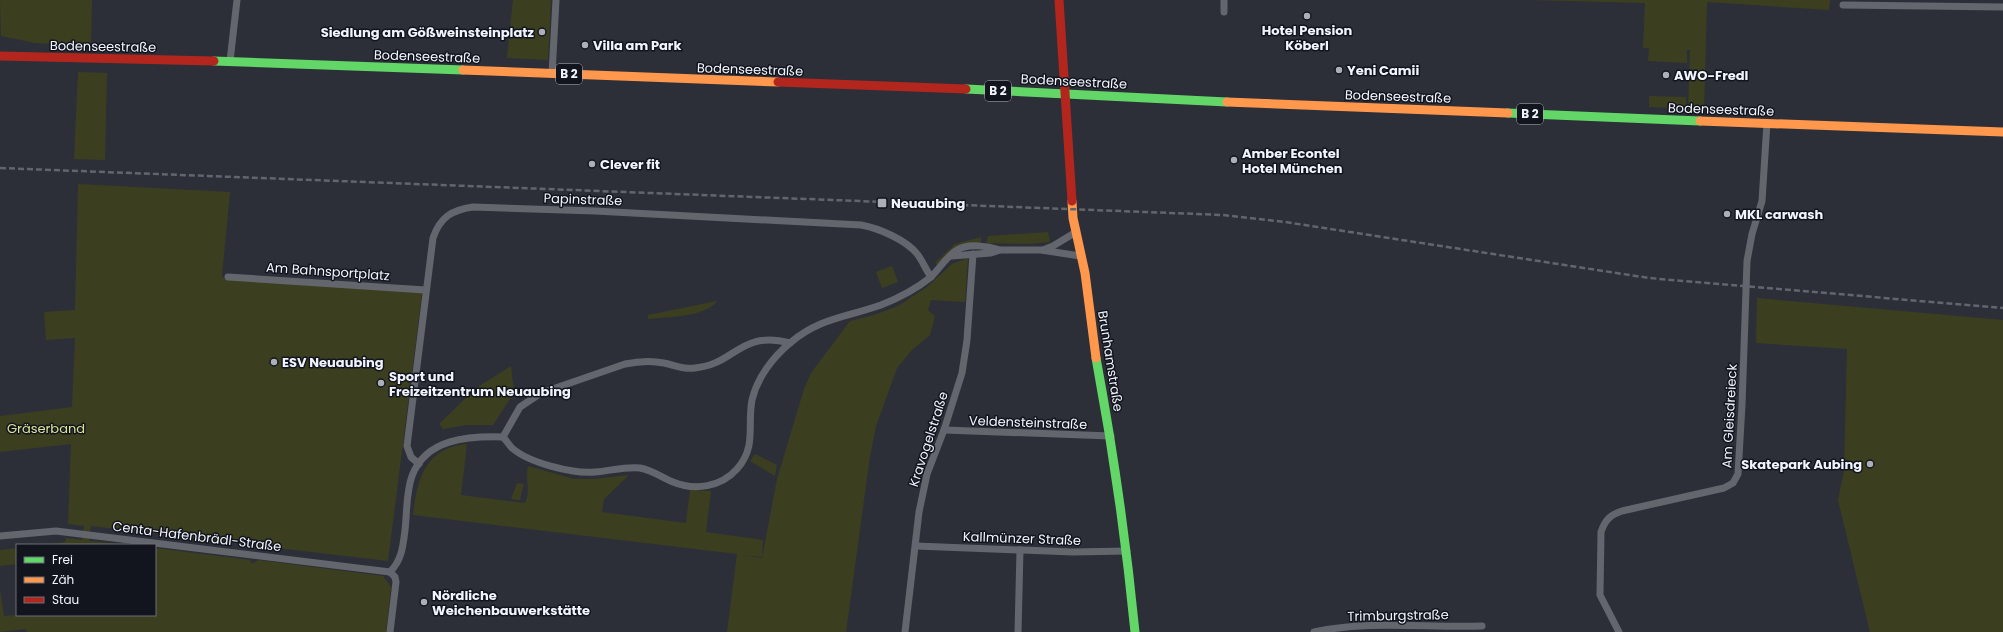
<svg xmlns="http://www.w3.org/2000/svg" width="2003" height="632" viewBox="0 0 2003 632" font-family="Poppins,sans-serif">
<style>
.green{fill:#3c3f1f}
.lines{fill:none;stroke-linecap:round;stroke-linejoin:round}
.street{stroke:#63666d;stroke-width:7}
.fast{stroke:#63d668;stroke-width:9}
.slow{stroke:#ff974d;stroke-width:9}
.jam{stroke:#b3261e;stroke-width:9}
.rail{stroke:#62656b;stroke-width:2.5;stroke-dasharray:6 3;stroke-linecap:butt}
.poi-dot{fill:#acafb8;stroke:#12151d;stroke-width:1.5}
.labels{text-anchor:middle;stroke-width:3;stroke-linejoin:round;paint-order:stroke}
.shield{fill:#12151d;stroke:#aeb1ba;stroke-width:1}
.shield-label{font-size:12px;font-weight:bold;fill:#f1f4fd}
.poi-label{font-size:13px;font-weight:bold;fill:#f1f4fd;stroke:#12151d;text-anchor:start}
.street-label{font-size:13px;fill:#f1f4fd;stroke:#12151d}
.park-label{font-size:13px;fill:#dce49a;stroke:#12151d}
</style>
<rect width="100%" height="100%" fill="#2c2f38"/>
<g class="green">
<path d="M0 0H92L91 45 35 43 1 36Z"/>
<path d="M513 0H551L548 60 507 58Z"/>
<path d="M1528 0H1830L1829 10 1707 2 1704 111H1702L1688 110 1690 50H1687V63L1648 61 1649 48H1643L1645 3Z"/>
<path d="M78 72 107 73 105 160 74 159Z"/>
<path d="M1649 96 1686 97V108L1649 107Z"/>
<path d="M78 184 230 192 222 275 225 280 423 286 388 561 91 526 89 541 132 545H42L65 542 66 538 82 540 84 526 68 524 71 444 0 452V416L72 407 75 338 46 340 44 312 75 310Z"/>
<path d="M1048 232 1050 242 1028 244 986 243 988 236Z"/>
<path d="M981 237V243C956 245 955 247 937 265L935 263 955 244Z"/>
<path d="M968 258 965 302 931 300 928 310 935 316 930 335 912 350 897 368 876 426 870 456 846 632H727L737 554 413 515C417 479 425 448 467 444L461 495 525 503C531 492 525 479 528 466L574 479H594L629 475 604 499 602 512 686 523 690 490 711 491 706 532 763 540 762 557 741 555 762 558 777 479 804 389 811 373 850 321 874 315 898 306 927 287 952 264Z"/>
<path d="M892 266 898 282 882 288 876 272Z"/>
<path d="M1757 298 2003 320V632H1870L1838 500 1844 471 1847 349 1756 343Z"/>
<path d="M717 301C706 317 667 317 648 319V315Z"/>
<path d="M511 366 514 393 493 425H467L443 429 439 424 476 388Z"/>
<path d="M755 454 777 465 775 476 750 461Z"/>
<path d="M517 483 524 484 520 500 511 499Z"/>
<path d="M17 548V564L0 566V550Z"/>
<path d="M155 548 250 560 252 564 258 560 383 576 391 587 386 632H27L26 629 0 632V589L4 616 17 615H155Z"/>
</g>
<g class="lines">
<g class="street">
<path d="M1843 5 2003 7"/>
<path d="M1224 12V0"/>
<path d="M230 61 237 0"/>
<path d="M552 74 556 0"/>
<path d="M1043 250 1053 246 1076 232"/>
<path d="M951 256 991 253 1000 250H1041L1080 256"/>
<path d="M228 277 425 290"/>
<path d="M944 430 1111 436"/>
<path d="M503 437C506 440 509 445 512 448 529 463 573 474 595 472 610 471 626 466 640 468 652 470 663 478 673 482 695 491 721 487 737 469 757 446 747 426 752 400 757 378 773 357 790 343 819 318 847 317 881 305 899 298 916 289 931 277"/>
<path d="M503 437 520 407 541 393 625 364C639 361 650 360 664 363 675 365 684 370 695 368 736 364 739 330 790 343"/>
<path d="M419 464 411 457 407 446 433 238C440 217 452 210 473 207L595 211 861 225C878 228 907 240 918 255 923 262 926 270 931 277 939 269 947 256 957 250 968 243 988 246 1000 250"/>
<path d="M0 536 56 531 390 572"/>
<path d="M916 546 1073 552 1127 551"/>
<path d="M390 572C402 560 403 546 405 530 407 513 406 492 412 476 426 438 469 436 503 437"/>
<path d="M390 632 396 582 395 577 390 572"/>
<path d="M905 632 919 512 927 474 944 430 962 373 967 340 973 254"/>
<path d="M1018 632 1020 550"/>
<path d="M1314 632C1370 620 1426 628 1482 626"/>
<path d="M1619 632 1600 595 1601 532C1605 520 1610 515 1622 511L1724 488 1733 483 1738 474 1742 405 1747 261 1752 234 1762 201 1767 123"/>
</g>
<g class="fast">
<path d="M214 61 463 70"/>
<path d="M966 89 1227 102"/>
<path d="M1508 113 1700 121"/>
<path d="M1096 358C1113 449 1126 540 1135 632"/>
</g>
<g class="slow">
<path d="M463 70 778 82"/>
<path d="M1227 102 1508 113"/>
<path d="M1700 121 2003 132"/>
<path d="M1072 201 1073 218 1085 273 1096 358"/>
</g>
<g class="jam">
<path d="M1059 0 1072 201"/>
<path d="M0 56 214 61"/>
<path d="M778 82 966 89"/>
</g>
<path class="rail" d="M0 168 1223 215 1285 222 1649 278 2003 308"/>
</g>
<g class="poi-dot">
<circle cx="1307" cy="16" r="4"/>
<circle cx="542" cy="32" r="4"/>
<circle cx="585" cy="45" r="4"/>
<circle cx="1339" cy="70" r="4"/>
<circle cx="1666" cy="75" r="4"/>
<circle cx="1234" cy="160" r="4"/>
<circle cx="592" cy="164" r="4"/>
<rect x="877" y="198" width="10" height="10" rx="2"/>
<circle cx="1727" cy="214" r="4"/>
<circle cx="274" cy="362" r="4"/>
<circle cx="381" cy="383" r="4"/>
<circle cx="1870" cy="464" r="4"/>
<circle cx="424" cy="602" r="4"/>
</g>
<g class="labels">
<g class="shield">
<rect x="556" y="64" width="26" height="20" rx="3"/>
<rect x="985" y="81" width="26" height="20" rx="3"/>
<rect x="1517" y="104" width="26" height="20" rx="3"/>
</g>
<g class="shield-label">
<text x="569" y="78">B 2</text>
<text x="998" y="95">B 2</text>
<text x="1530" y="118">B 2</text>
</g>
<g class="poi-label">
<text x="1307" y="35" text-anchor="middle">Hotel Pension<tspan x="1307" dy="15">Köberl</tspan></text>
<text x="534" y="37" text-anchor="end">Siedlung am Gößweinsteinplatz</text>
<text x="593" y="50">Villa am Park</text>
<text x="1347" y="75">Yeni Camii</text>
<text x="1674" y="80">AWO-Fredl</text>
<text x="1242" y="158">Amber Econtel<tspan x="1242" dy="15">Hotel München</tspan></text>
<text x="600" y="169">Clever fit</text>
<text x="891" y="208">Neuaubing</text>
<text x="1735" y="219">MKL carwash</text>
<text x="282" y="367">ESV Neuaubing</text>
<text x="389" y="381">Sport und<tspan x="389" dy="15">Freizeitzentrum Neuaubing</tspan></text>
<text x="1862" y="469" text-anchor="end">Skatepark Aubing</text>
<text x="432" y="600">Nördliche<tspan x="432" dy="15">Weichenbauwerkstätte</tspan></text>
</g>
<g class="street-label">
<text transform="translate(103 46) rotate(1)" y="5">Bodenseestraße</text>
<text transform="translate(427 56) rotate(2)" y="5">Bodenseestraße</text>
<text transform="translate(750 69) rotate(2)" y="5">Bodenseestraße</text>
<text transform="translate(1074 81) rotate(3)" y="5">Bodenseestraße</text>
<text transform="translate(1398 96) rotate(2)" y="5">Bodenseestraße</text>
<text transform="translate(1721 109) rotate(2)" y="5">Bodenseestraße</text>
<text transform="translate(583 199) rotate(2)" y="5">Papinstraße</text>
<text transform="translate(328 271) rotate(4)" y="5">Am Bahnsportplatz</text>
<text transform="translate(1111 361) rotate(81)" y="5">Brunhamstraße</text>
<text transform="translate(1729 416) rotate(-87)" y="5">Am Gleisdreieck</text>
<text transform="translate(1028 422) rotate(2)" y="5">Veldensteinstraße</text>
<text transform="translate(928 439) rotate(-72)" y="5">Kravogelstraße</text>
<text transform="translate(197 536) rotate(7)" y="5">Centa-Hafenbrädl-Straße</text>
<text transform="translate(1022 538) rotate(2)" y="5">Kallmünzer Straße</text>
<text transform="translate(1398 615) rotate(-1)" y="5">Trimburgstraße</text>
</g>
<g class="park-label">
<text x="46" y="433">Gräserband</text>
</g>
</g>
<rect x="16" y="544" width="140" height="72" fill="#12151d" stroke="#6b6e77"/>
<rect x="24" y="557" width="20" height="6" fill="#63d668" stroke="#6b6e77"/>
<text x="52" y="564" font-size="12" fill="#f1f4fd">Frei</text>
<rect x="24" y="577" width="20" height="6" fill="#ff974d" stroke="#6b6e77"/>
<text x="52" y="584" font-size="12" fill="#f1f4fd">Zäh</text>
<rect x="24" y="597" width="20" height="6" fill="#b3261e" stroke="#6b6e77"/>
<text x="52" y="604" font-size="12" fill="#f1f4fd">Stau</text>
</svg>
